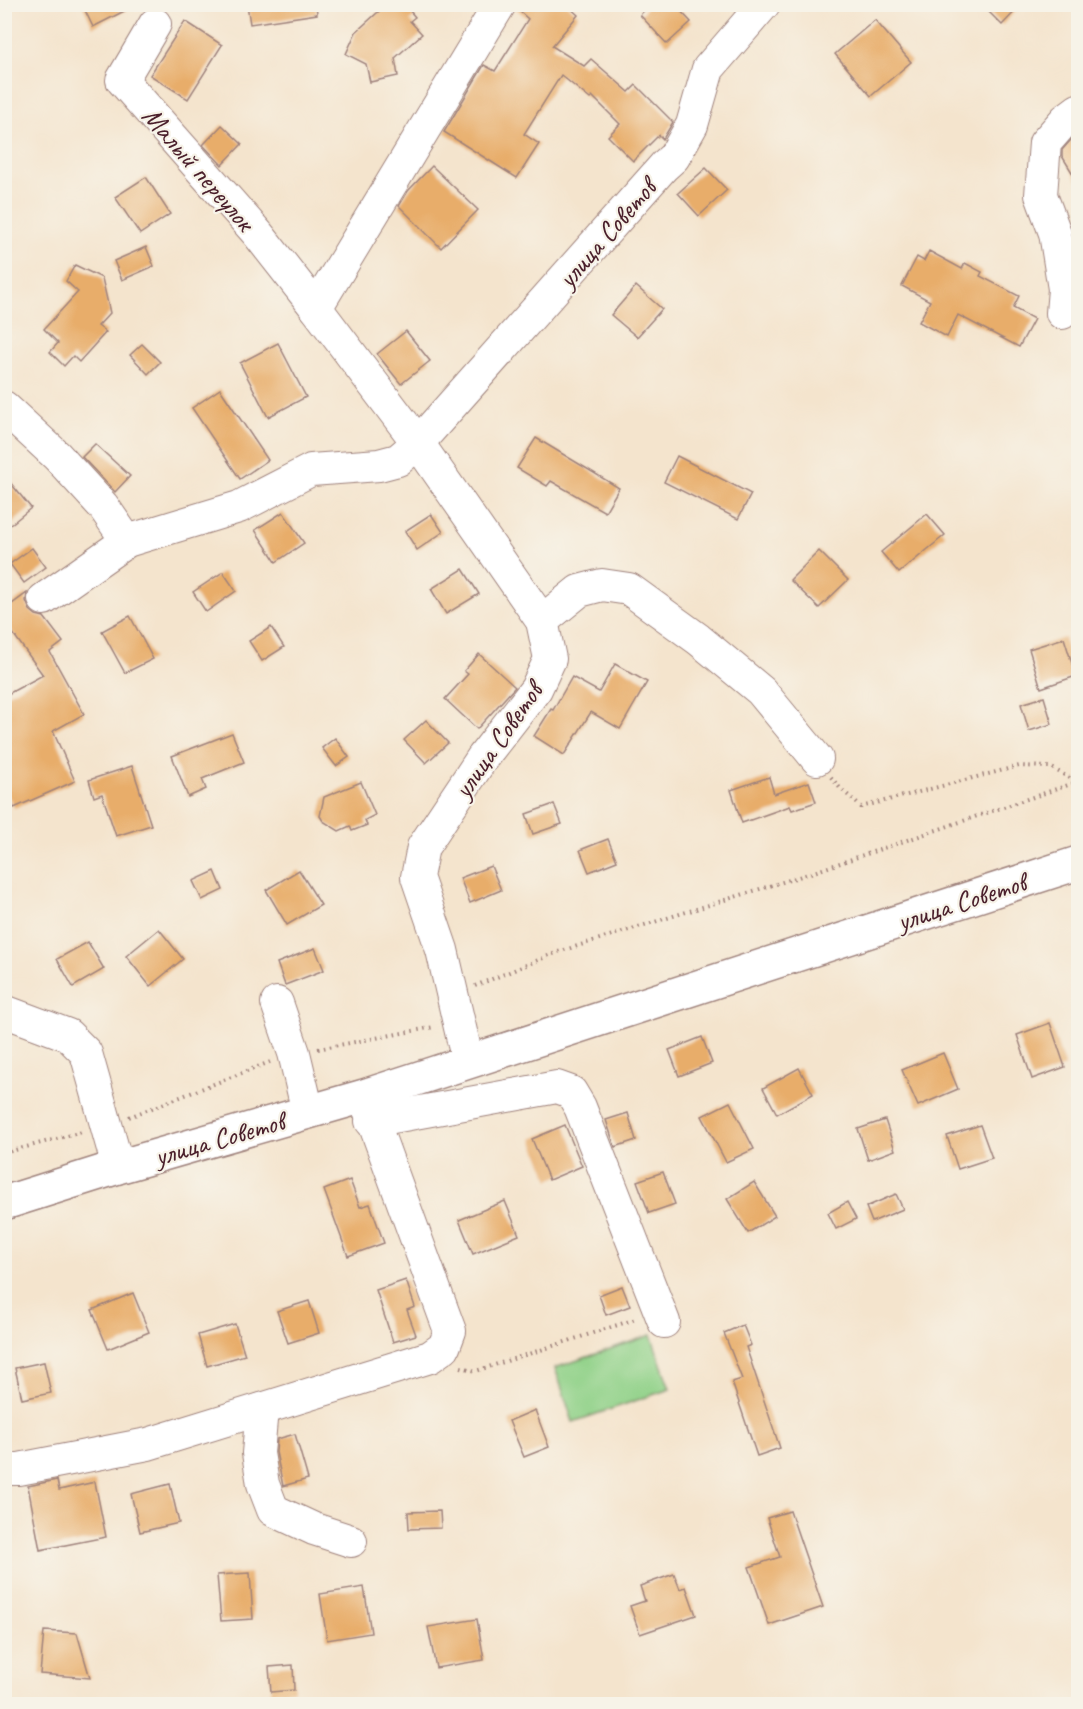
<svg xmlns="http://www.w3.org/2000/svg" width="1083" height="1709" viewBox="0 0 1083 1709" font-family="Caveat,sans-serif">
<style>
.green{fill:#90d188;stroke:#6d785a;stroke-width:1.5}
.building{fill:#e8ad6b}
.lines{fill:none;stroke-linecap:round;stroke-linejoin:round}
.minor-casing{stroke:#9f827c;stroke-width:34}
.major-casing{stroke:#9f827c;stroke-width:36}
.path{stroke:#9f827c;stroke-width:4;stroke-dasharray:1.5 4.5;stroke-linecap:butt}
.minor{stroke:#fff;stroke-width:32}
.major{stroke:#fff;stroke-width:33}
.labels{text-anchor:middle;stroke-width:4.5;stroke-linejoin:round;paint-order:stroke}
.street-label{font-size:28px;fill:#4a1f2b;stroke:#f7f3e8}
</style>
<rect width="100%" height="100%" fill="#f7f3e8"/>
<filter id="ink" filterUnits="userSpaceOnUse"><feTurbulence type="fractalNoise" baseFrequency=".0167" numOctaves="2"/><feDisplacementMap in="SourceGraphic" scale="12" xChannelSelector="R" yChannelSelector="G"/><feConvolveMatrix kernelMatrix="1 2 1 2 8 2 1 2 1" color-interpolation-filters="sRGB"/></filter>
<filter id="wash" filterUnits="userSpaceOnUse"><feTurbulence type="fractalNoise" baseFrequency=".008" numOctaves="4" result="noise"/><feDisplacementMap in="SourceGraphic" scale="24" xChannelSelector="R" yChannelSelector="G"/><feGaussianBlur stdDeviation="1.35" result="paint"/><feColorMatrix in="noise" values="0 0 0 0 0 0 0 0 0 0 0 0 0 0 0 0 0 1.4 0 .05"/><feComposite in="paint" operator="in"/></filter>
<g filter="url(#wash)">
<rect width="100%" height="100%" fill="#f4e4cd"/>
<path class="green" d="M651 1335 670 1389 573 1422 555 1368Z"/>
<g id="blocks">
<g class="building">
<path d="M82 4H138L93 27Z"/>
<path d="M247 4H316L317 14 250 24Z"/>
<path d="M387 4H404L415 17 410 21 422 34 395 58 398 76 370 82 366 64 346 54 356 32Z"/>
<path d="M518 4H566L578 15 552 46 584 66 591 59 629 92 636 85 673 122 663 139 659 135 633 161 608 136 620 124 592 96 590 99 561 75 524 134 539 144 517 178 444 132 484 65 495 71 528 19 517 9Z"/>
<path d="M650 4H674L691 22 667 44 640 15Z"/>
<path d="M981 4H1022L1002 25Z"/>
<path d="M875 20 911 62 871 96 835 54Z"/>
<path d="M185 21 222 45 188 99 150 75Z"/>
<path d="M222 125 242 144 222 165 203 145Z"/>
<path d="M1078 132V182L1062 156V150Z"/>
<path d="M432 166 478 210 441 248 399 206 408 191Z"/>
<path d="M706 168 727 190 699 216 678 193Z"/>
<path d="M146 177 170 214 140 234 115 197Z"/>
<path d="M146 247 154 266 122 280 114 261Z"/>
<path d="M929 251 962 269 965 263 982 272 980 276 1019 296 1013 308 1034 319 1019 347 958 315 947 337 919 322 930 301 902 286 917 257 924 261Z"/>
<path d="M75 265 102 278 110 313 98 326 106 332 79 362 73 356 64 366 50 352 58 343 44 329 78 292 66 281Z"/>
<path d="M636 286 662 309 637 337 611 315Z"/>
<path d="M406 331 430 361 401 384 377 354Z"/>
<path d="M278 343 306 397 268 417 240 363Z"/>
<path d="M142 344 160 362 148 374 130 355Z"/>
<path d="M220 389 268 460 240 479 192 408Z"/>
<path d="M536 438 619 488 605 512 551 481 547 486 517 468Z"/>
<path d="M95 444 130 476 115 492 82 457Z"/>
<path d="M677 456 751 494 738 519 664 482Z"/>
<path d="M4 475 31 508 4 530Z"/>
<path d="M283 512 304 543 276 562 255 530Z"/>
<path d="M431 514 443 532 417 550 405 531Z"/>
<path d="M927 514 945 535 899 573 881 552Z"/>
<path d="M32 548 46 567 24 583 10 564Z"/>
<path d="M819 551 848 580 819 608 790 580Z"/>
<path d="M463 569 479 594 446 614 431 589Z"/>
<path d="M223 572 236 591 206 612 193 592Z"/>
<path d="M27 593 26 601 30 610 36 615 44 617 63 642 50 652 84 714 53 731 75 781 14 808 4 787V696L43 675 4 621V610Z"/>
<path d="M130 616 153 659 125 673 102 631Z"/>
<path d="M271 627 284 647 262 661 249 641Z"/>
<path d="M1064 638 1076 676 1041 688 1029 649Z"/>
<path d="M479 654 515 687 477 729 445 699 468 674 464 671Z"/>
<path d="M615 664 647 682 620 729 591 712 564 755 534 736 551 709 553 710 572 677 599 692Z"/>
<path d="M1044 697 1052 724 1029 731 1021 704Z"/>
<path d="M426 720 448 743 426 763 404 740Z"/>
<path d="M232 733 244 762 202 779 206 789 188 797 172 756Z"/>
<path d="M335 738 349 757 336 766 322 748Z"/>
<path d="M132 766 151 825 116 836 102 794 94 797 89 780Z"/>
<path d="M769 777 774 794 809 782 816 802 792 810 790 806 742 823 731 790Z"/>
<path d="M361 782 375 815 365 820 367 825 352 831 350 826 339 831 323 821 320 816 324 797Z"/>
<path d="M554 804 562 824 533 834 526 814Z"/>
<path d="M608 839 617 861 589 872 580 850Z"/>
<path d="M491 866 501 890 470 903 460 878Z"/>
<path d="M299 870 321 905 287 925 266 890Z"/>
<path d="M215 871 223 890 202 900 193 881Z"/>
<path d="M159 929 183 959 150 986 126 956Z"/>
<path d="M88 942 104 969 73 987 57 959Z"/>
<path d="M315 948 324 970 285 985 277 963Z"/>
<path d="M1050 1023 1065 1067 1032 1079 1017 1035Z"/>
<path d="M702 1037 712 1063 679 1076 669 1050Z"/>
<path d="M943 1053 958 1089 918 1106 902 1070Z"/>
<path d="M799 1068 813 1094 777 1114 763 1088Z"/>
<path d="M730 1102 754 1149 726 1162 702 1116Z"/>
<path d="M628 1113 636 1140 615 1147 606 1120Z"/>
<path d="M885 1120 895 1150 868 1160 858 1129Z"/>
<path d="M565 1125 582 1166 549 1180 532 1139Z"/>
<path d="M980 1125 992 1158 958 1169 947 1136Z"/>
<path d="M663 1172 675 1204 649 1213 637 1181Z"/>
<path d="M350 1180 360 1207 370 1204 384 1243 348 1256 324 1190Z"/>
<path d="M754 1182 775 1216 748 1233 727 1199Z"/>
<path d="M896 1194 903 1209 872 1222 866 1207Z"/>
<path d="M505 1201 519 1235 473 1254 459 1220Z"/>
<path d="M847 1202 856 1219 836 1229 828 1213Z"/>
<path d="M406 1280 415 1307 407 1310 416 1335 393 1342 376 1290Z"/>
<path d="M622 1286 630 1306 606 1315 599 1295Z"/>
<path d="M133 1293 149 1332 108 1349 92 1310Z"/>
<path d="M309 1301 319 1333 288 1343 277 1311Z"/>
<path d="M235 1324 245 1355 207 1366 198 1335Z"/>
<path d="M743 1325 751 1345 746 1347 780 1448 757 1456 732 1382 742 1379 724 1333Z"/>
<path d="M44 1362 51 1393 22 1399 15 1368Z"/>
<path d="M535 1410 549 1447 524 1457 509 1421Z"/>
<path d="M295 1434 308 1479 283 1486 276 1452 277 1439Z"/>
<path d="M57 1480 59 1490 95 1482 106 1537 40 1550 28 1486Z"/>
<path d="M170 1484 179 1523 140 1532 131 1494Z"/>
<path d="M440 1511 441 1528 409 1529 408 1512Z"/>
<path d="M790 1511 823 1607 769 1625 749 1567 780 1557 767 1518Z"/>
<path d="M250 1573 253 1619 221 1621 217 1575Z"/>
<path d="M674 1574 680 1589 686 1587 696 1615 640 1634 630 1606 645 1601 640 1586Z"/>
<path d="M364 1587 371 1633 327 1640 320 1594Z"/>
<path d="M477 1619 484 1660 436 1668 428 1627Z"/>
<path d="M44 1631 77 1633 90 1678 40 1674Z"/>
<path d="M293 1665 294 1690 271 1692 269 1667Z"/>
</g>
</g>
</g>
<g filter="url(#ink)">
<use href="#blocks" fill-opacity="0" stroke="#9f827c" stroke-width="1.5"/>
<g class="lines">
<defs>
<g id="minor">
<path d="M155 24 122 80 258 234 316 308"/>
<path d="M1062 313 1064 289 1055 233 1041 195 1045 143 1066 119 1078 110"/>
<path d="M4 407 57 456 103 506 127 541"/>
<path d="M44 599 127 541 239 507 311 470 379 465 398 460 418 443 664 166 674 157 692 125 708 69 764 4"/>
<path d="M542 621 579 591 602 585 629 589 698 639 761 691 817 759"/>
<path d="M277 1003 294 1053 308 1112"/>
<path d="M4 1011 68 1035 86 1053 118 1167"/>
<path d="M468 1062 442 950 417 877 423 847 483 757 536 689 550 659 542 621 418 443 316 308 500 4"/>
<path d="M371 1121 557 1087 571 1092 580 1107 664 1322"/>
<path d="M262 1409 258 1453 263 1484 273 1510 314 1529 351 1541"/>
<path d="M4 1469H19L148 1444 430 1357 444 1347 450 1331 364 1096"/>
</g>
<path id="major" d="M4 1203 118 1167 364 1096 1078 863"/>
</defs>
<use href="#minor" class="minor-casing"/>
<use href="#major" class="major-casing"/>
<g class="path">
<path d="M831 777 840 788 861 807 1019 766 1050 767 1077 782 1078 786"/>
<path d="M475 986 558 952 805 875 1077 782"/>
<path d="M318 1049 434 1027"/>
<path d="M129 1117 270 1062"/>
<path d="M4 1153 82 1132"/>
<path d="M461 1367 476 1371 636 1319"/>
</g>
<use href="#minor" class="minor"/>
<use href="#major" class="major"/>
</g>
</g>
<g class="labels">
<g class="street-label">
<text transform="translate(199 168) rotate(49)" y="10">Малый переулок</text>
<text transform="translate(606 233) rotate(-49)" y="10">улица Советов</text>
<text transform="translate(497 740) rotate(-55)" y="10">улица Советов</text>
<text transform="translate(961 901) rotate(-18)" y="10">улица Советов</text>
<text transform="translate(219 1138) rotate(-16)" y="10">улица Советов</text>
</g>
</g>
<rect width="1083" height="1709" fill="none" stroke="#f7f3e8" stroke-width="24"/>
</svg>
